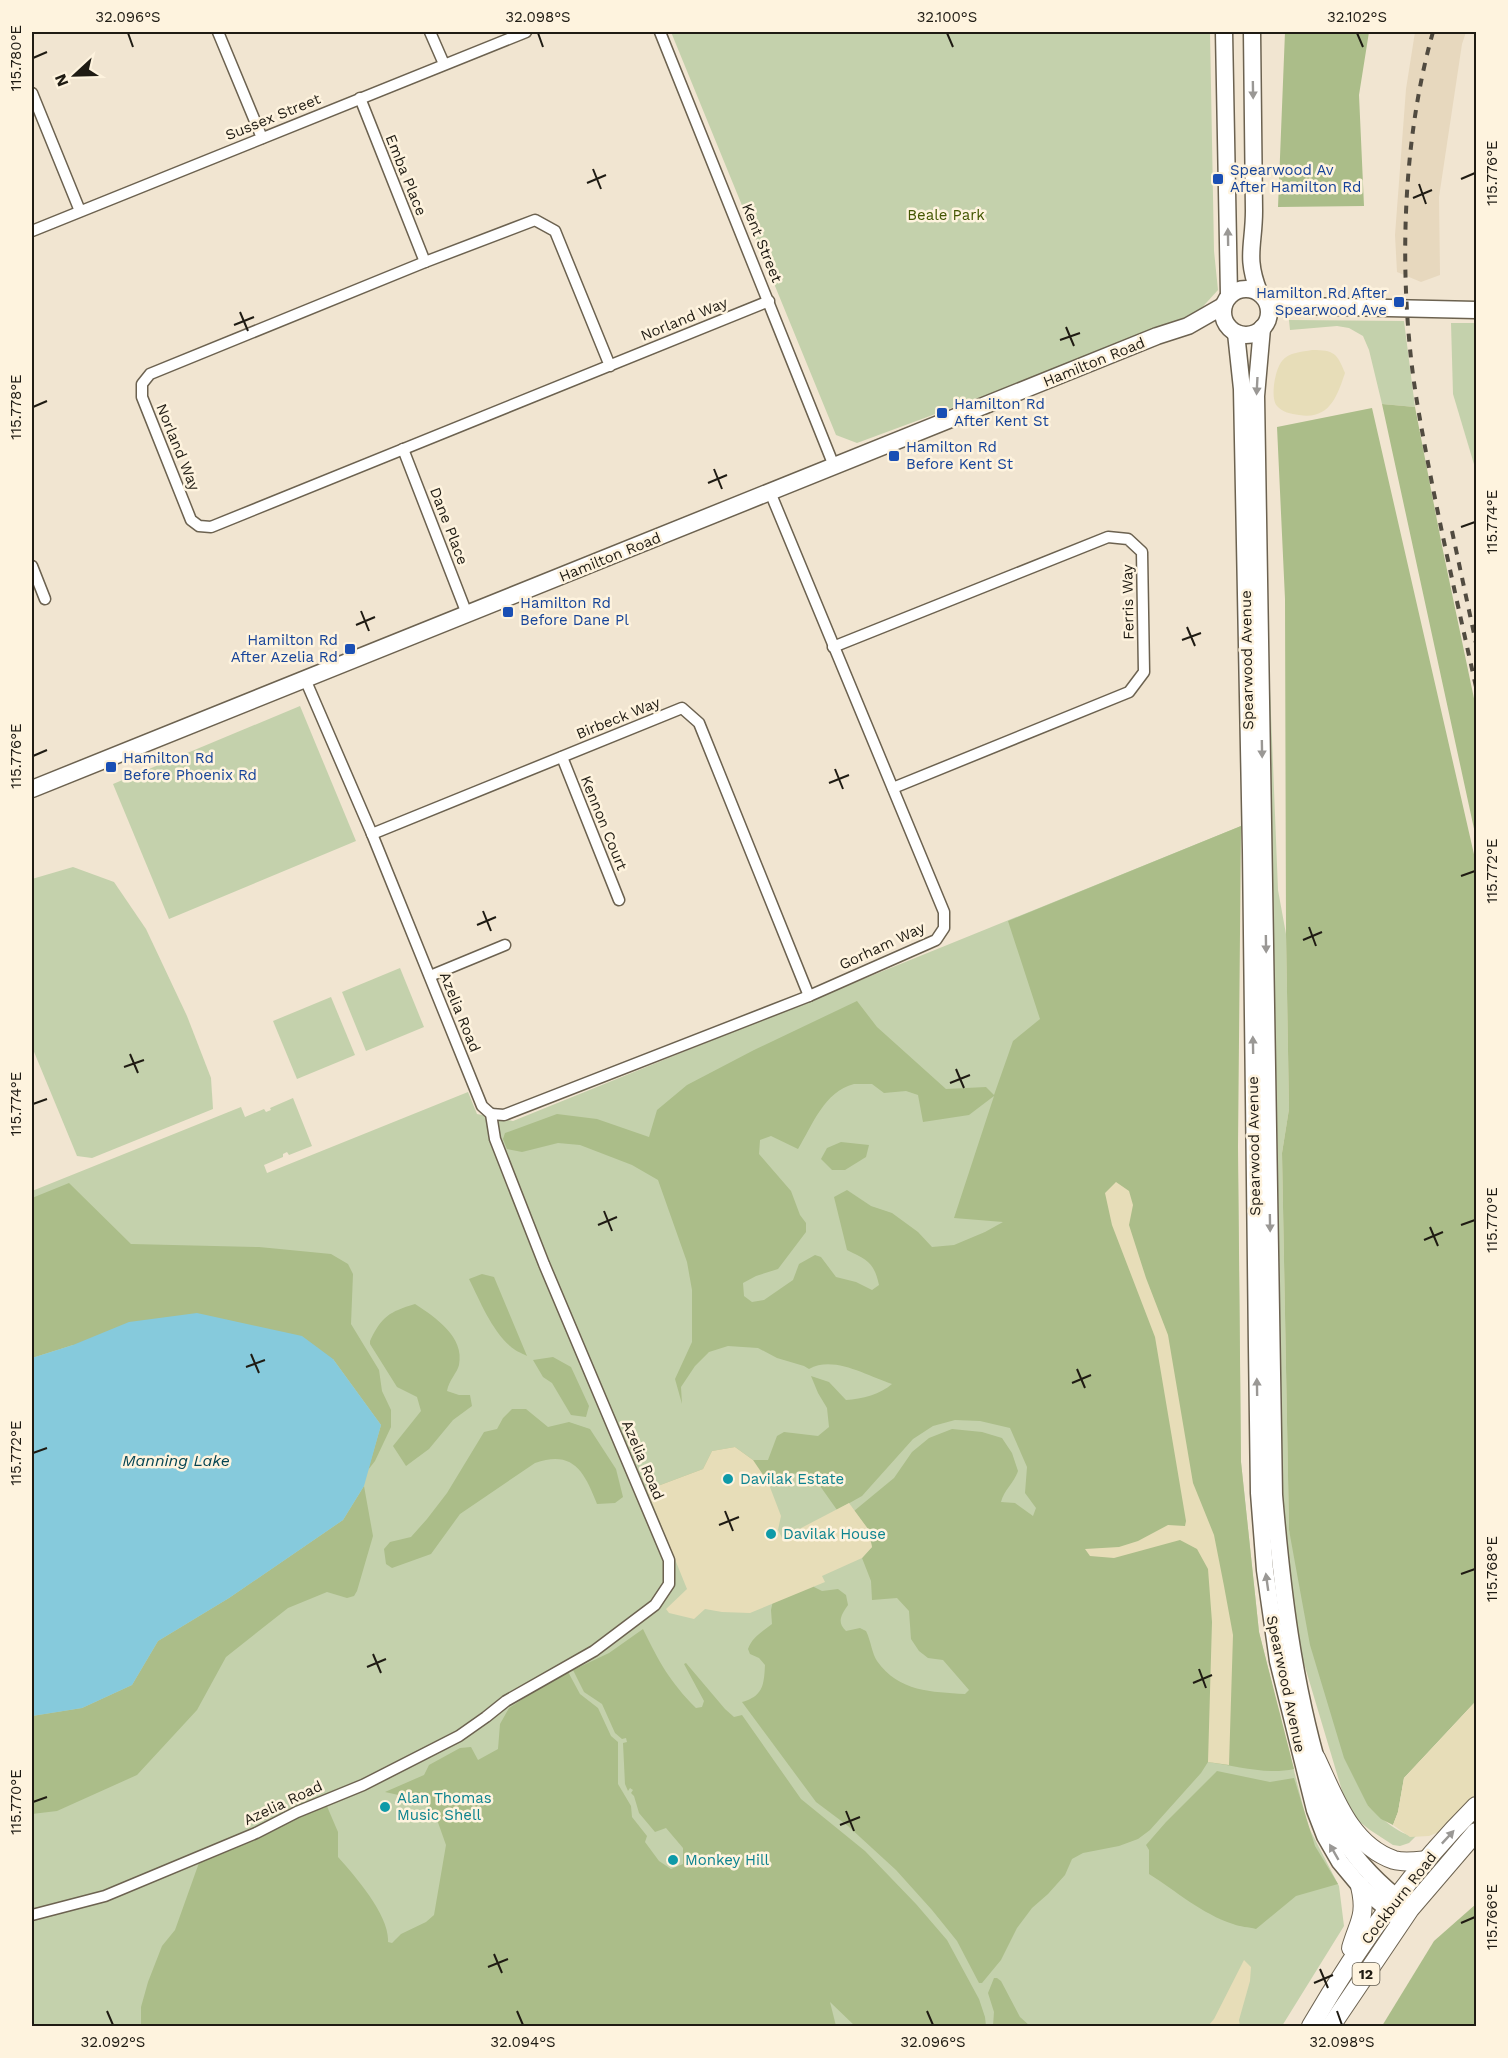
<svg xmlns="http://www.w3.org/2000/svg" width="1508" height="2058" viewBox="0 0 1508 2058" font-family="'Work Sans',sans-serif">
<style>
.built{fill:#e7d8be}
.green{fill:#c4d1ac}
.forest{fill:#abbd89;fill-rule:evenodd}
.sand{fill:#e7ddb8}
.water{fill:#86cadc}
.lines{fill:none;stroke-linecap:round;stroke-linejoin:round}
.minor-casing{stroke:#6c6250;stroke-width:13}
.secondary-casing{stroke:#6c6250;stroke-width:19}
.primary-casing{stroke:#6c6250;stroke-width:20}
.minor{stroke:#fff;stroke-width:10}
.secondary{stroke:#fff;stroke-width:16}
.primary{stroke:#fff;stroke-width:18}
.rail{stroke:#514b40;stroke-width:4;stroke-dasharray:8 8;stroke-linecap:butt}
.oneway{fill:#9a9895}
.ticks{fill:none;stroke:#1f1b13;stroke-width:2}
.transit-dot{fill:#1a4fb4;stroke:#fef3de;stroke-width:2}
.culture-dot{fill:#0f9aa8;stroke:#fef3de;stroke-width:2}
.labels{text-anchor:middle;stroke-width:5;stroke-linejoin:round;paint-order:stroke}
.shield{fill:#fef3de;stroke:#625c50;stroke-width:1.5}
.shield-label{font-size:14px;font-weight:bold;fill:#1f1b13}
.street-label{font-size:15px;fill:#1f1b13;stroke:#fef3de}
.transit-label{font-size:15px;fill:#164399;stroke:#fef3de;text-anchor:start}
.park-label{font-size:15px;fill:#435601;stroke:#fef3de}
.culture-label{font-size:15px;fill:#0d838f;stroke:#fef3de;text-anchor:start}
.water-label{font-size:16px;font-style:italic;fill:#034351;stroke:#fef3de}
.neatline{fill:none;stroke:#1f1b13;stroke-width:2}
.ticks-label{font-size:15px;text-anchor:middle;fill:#1f1b13}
</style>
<rect width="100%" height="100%" fill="#f1e5d1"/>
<path class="built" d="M1415 32H1466L1462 44 1439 197 1440 275 1421 282 1397 272 1395 235 1406 89Z"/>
<g class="green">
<path d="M671 32H1210L1214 251 1218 290 1197 313 1011 386 857 443 836 435Z"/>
<path d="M1289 320 1404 321 1415 407 1382 404 1369 350 1363 336 1349 328 1337 326 1290 330Z"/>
<path d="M1451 323H1476V471L1453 394Z"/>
<path d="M1266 634 1268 639 1278 890 1286 934 1289 1109 1282 1153 1289 1530 1368 1806C1379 1816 1401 1837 1416 1836L1409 1843 1400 1846 1393 1845 1370 1830 1356 1819 1343 1794 1297 1640 1282 1509Z"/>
<path d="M300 706 356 841 169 919 113 784Z"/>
<path d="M1241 826 1236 979 1241 1462 1259 1632 1308 1826 1339 1886 1344 1926 1282 2026H32V1191L241 1107 245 1117 264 1109 266 1112 271 1110 270 1108 293 1098 312 1146 289 1155 287 1152 283 1154V1157L264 1165 267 1173 468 1092 477 1114 513 1121Z"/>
<path d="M73 867 114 882 146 929 187 1016 211 1078 213 1109 92 1158 77 1156 32 1047V879Z"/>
<path d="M400 968 424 1027 366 1051 342 992Z"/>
<path d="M331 997 355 1055 297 1079 273 1021Z"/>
</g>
<g class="forest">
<path d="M1285 32H1369L1359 95 1364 206 1278 207Z"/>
<path d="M1382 404 1415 407 1442 546 1476 708V838Z"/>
<path d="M1372 408 1476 863V1701L1404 1778 1398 1812 1393 1825 1381 1819 1368 1806 1344 1758 1310 1645 1289 1530 1282 1153 1289 1109 1286 934 1285 599 1277 427Z"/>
<path d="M1241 826 1238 1147 1241 1462 1259 1632 1294 1769C1266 1775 1236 1766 1208 1762L1201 1773 1150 1830 1138 1839 1119 1846 1083 1853 1072 1859 1065 1875 1048 1894 1032 1908 1017 1928 1001 1960 982 1983H979L957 1941 932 1910 896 1870 848 1826 816 1802 742 1702C763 1696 764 1685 765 1665L759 1658 750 1654 748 1649C752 1637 763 1631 772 1624L771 1610 774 1596 811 1580 814 1587 822 1591 838 1589 846 1595 848 1605C842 1614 836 1622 846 1631L860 1628 866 1631C871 1641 872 1654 877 1661 899 1692 932 1692 965 1694L969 1690 943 1660 928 1658 919 1651 911 1639 909 1611 897 1598 872 1600 871 1581 862 1558 872 1547 868 1529 854 1511 894 1478 912 1452 929 1438 952 1429 982 1432 1002 1438 1012 1453 1018 1471C1014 1483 1004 1490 1001 1502L1015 1503 1033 1516 1036 1508 1025 1493 1027 1467 1010 1428 980 1421 955 1420 933 1426 913 1439 862 1496 837 1510 813 1476 791 1473 741 1486 647 1490 703 1469 712 1451 735 1447 753 1460H768L777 1436 784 1432 818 1436 829 1427 827 1408 818 1393 811 1376 829 1382 846 1400C862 1399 881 1394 892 1384 867 1376 834 1355 809 1369L804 1366 777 1358 758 1348 728 1346 709 1352 695 1366 681 1387 682 1404 675 1379 692 1342V1290L687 1262 658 1180 632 1165 580 1145 558 1143 522 1152 507 1149 503 1139 505 1133 557 1114 597 1119 649 1137 657 1110 687 1085 754 1050 857 1001 877 1027 946 1089 986 1087 994 1095 1013 1041 1040 1019 1008 921ZM854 1084H872L884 1093 906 1091 918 1095 923 1122 969 1115 994 1096 954 1218 1003 1222 985 1232 954 1245 932 1247 918 1232 892 1213 871 1206 847 1190 834 1197 847 1250C867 1260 874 1262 879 1285L872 1290 856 1282 836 1277 821 1257 815 1255 799 1264 793 1280 764 1300 752 1302 744 1296 743 1283 756 1276 778 1269 806 1232V1223L800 1215 791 1191 759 1154 760 1140 771 1136 798 1149C813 1124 824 1092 854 1084Z"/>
<path d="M841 1142 869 1145 866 1157 845 1170H832L821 1159 827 1148Z"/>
<path d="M69 1183 131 1244 259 1247 331 1254 348 1264 353 1274 351 1324 379 1370 382 1391 391 1410V1427L375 1461 368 1470 381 1425 333 1359 73 1345 32 1358V1198Z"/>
<path d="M482 1274 494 1277 527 1356C521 1353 514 1350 510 1346 491 1329 480 1301 469 1279Z"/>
<path d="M415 1304C435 1317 465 1337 459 1365 457 1373 449 1380 447 1391L459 1395H470L472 1406 453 1420 429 1449 406 1466 393 1446 421 1411 417 1397 397 1387 370 1344V1341C382 1316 389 1312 415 1304Z"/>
<path d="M553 1357 571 1367 589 1406 586 1417 571 1415 552 1383 543 1377 533 1360Z"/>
<path d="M512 1409H526L548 1427 569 1422 590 1429 616 1469 623 1497 615 1503 597 1504C584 1471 573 1450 535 1463L460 1514 431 1554 392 1568 386 1564 384 1549 390 1542 411 1537 427 1519 447 1493 484 1432 497 1429 503 1418Z"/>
<path d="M364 1486 373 1536 357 1591 354 1596 347 1598 327 1592 288 1608 226 1657 197 1710 137 1775 57 1811 32 1814V1716L82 1708 132 1685 158 1641 229 1598 343 1520Z"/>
<path d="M643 1629C659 1662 670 1682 696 1708L702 1707 704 1701 684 1664 686 1663 725 1709 734 1717 742 1715 801 1799 865 1851 916 1904 947 1940 979 1999 985 2017 986 2026H855L830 2002 836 2026H141V2007L148 1982 162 1946 175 1930 200 1860 247 1841 326 1804 338 1832V1857C355 1876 390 1916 388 1942L392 1943 401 1934 426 1922 434 1915 446 1845 435 1814 421 1800 385 1792 424 1775 429 1765 460 1748 471 1747 478 1760 498 1749 500 1724 509 1708 567 1670 580 1694 598 1708 611 1736 618 1742V1784L631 1806 632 1817 647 1836 645 1842 659 1861 671 1869 683 1864V1848L666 1828 655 1832 639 1813 634 1796 631 1793 633 1790 630 1788 628 1791 625 1784 623 1743 627 1742 626 1738 622 1739 615 1733 602 1704 584 1692 573 1670 609 1653Z"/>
<path d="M1217 1771 1270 1782 1294 1778 1315 1846 1338 1884 1296 1896 1256 1929C1249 1927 1240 1927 1233 1924 1202 1914 1176 1891 1149 1874V1850L1146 1845 1166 1822Z"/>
<path d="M1476 1904V2026H1382L1434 1941Z"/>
<path d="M994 1978H997L1001 1981 1020 2017 1030 2026H993L994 2012 988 1993Z"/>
</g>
<g class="sand">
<path d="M1312 350C1334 350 1337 353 1345 373 1337 397 1329 420 1299 415 1291 414 1282 412 1277 406 1270 398 1275 369 1282 361 1289 352 1302 352 1312 350Z"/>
<path d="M1116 1182 1129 1191 1133 1205 1129 1225 1146 1278 1168 1335 1193 1483 1214 1535 1224 1586 1233 1635 1229 1765 1208 1762 1212 1622 1208 1569 1197 1549 1180 1540 1114 1558 1090 1556 1085 1549 1119 1547 1138 1541 1168 1525 1185 1526 1186 1521 1155 1337 1112 1225 1105 1193Z"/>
<path d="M735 1447 753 1460 768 1482 781 1516 778 1530 782 1538 849 1503 868 1529 872 1547 862 1558 822 1576 825 1582 750 1613 722 1612 705 1609 694 1619 669 1613 666 1609 687 1589 647 1490 703 1469 712 1451Z"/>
<path d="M1476 1701V1796L1444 1830 1429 1836 1410 1837 1393 1825 1398 1812 1404 1778Z"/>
<path d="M1244 1960 1251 1967 1250 1981 1239 2020 1240 2026H1208L1214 2019Z"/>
</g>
<path class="water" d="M197 1313 302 1336 333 1359 381 1425 364 1486 343 1520 229 1598 158 1641 132 1685 82 1708 32 1716V1358L73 1345 129 1322Z"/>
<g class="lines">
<defs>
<g id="minor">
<path d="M218 32 262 138"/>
<path d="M430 32 444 64"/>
<path d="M660 32 834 466"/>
<path d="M32 93 80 211"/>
<path d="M360 98 425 262"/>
<path d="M32 231 526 32"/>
<path d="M610 366 555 231 535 220 425 262 150 374 142 384V397L191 520 199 526 211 527 769 301"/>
<path d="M403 449 467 614"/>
<path d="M32 566 45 599"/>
<path d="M833 647 1108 537 1128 539 1142 552 1144 672 1129 692 893 788"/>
<path d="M562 757 619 900"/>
<path d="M372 834 682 708 699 723 809 996"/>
<path d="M430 976 505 945"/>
<path d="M491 1114 504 1115 809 996 936 940 944 928V912L770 492"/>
<path d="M32 1915 105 1896 256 1833 297 1812 363 1785 459 1736 486 1717 506 1701 594 1651 655 1605 669 1584V1560L544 1264 495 1139 491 1114 482 1106 372 834 305 679"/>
</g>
<g id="secondary">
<path d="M1224 32 1229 295"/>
<path d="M1252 32C1253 91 1253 151 1254 211 1254 245 1245 257 1259 292"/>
<circle cx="1246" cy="312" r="23"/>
<path d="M1265 298 1301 306 1476 310"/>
<path d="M1262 328 1256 396 1274 1495C1282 1589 1293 1682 1320 1773 1326 1792 1330 1816 1340 1833 1357 1863 1380 1885 1407 1906"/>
<path d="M1236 333 1242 389 1251 850 1257 1347 1259 1493 1265 1570 1278 1661 1315 1810 1325 1836 1340 1862 1360 1886 1398 1918"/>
<path d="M32 789 1157 336 1188 326 1223 306"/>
</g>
<g id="primary">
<path d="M1316 1758C1334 1796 1350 1845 1394 1860 1404 1863 1417 1861 1427 1860"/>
<path d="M1351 1948C1359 1921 1367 1916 1360 1886"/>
<path d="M1311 2026C1357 1947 1411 1871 1476 1806"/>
<path d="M1331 2026 1410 1909 1476 1832"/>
</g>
</defs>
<use href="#minor" class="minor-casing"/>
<use href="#secondary" class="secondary-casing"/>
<use href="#primary" class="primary-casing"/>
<use href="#minor" class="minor"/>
<use href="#secondary" class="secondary"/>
<use href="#primary" class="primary"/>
<g class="rail">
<path d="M1433 32C1401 144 1398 286 1417 402 1433 497 1455 592 1476 687"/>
<path d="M1452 531 1476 643"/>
</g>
</g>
<defs><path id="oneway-solid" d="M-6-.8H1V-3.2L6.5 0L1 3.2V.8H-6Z" transform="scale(1.5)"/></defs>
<g class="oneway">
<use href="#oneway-solid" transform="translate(1253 90) rotate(89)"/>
<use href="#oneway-solid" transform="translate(1228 237) rotate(-91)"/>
<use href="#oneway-solid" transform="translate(1257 386) rotate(93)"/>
<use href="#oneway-solid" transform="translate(1262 749) rotate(89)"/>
<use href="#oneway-solid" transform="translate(1266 944) rotate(89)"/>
<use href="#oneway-solid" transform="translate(1253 1045) rotate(-91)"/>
<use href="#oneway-solid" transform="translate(1270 1223) rotate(89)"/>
<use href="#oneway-solid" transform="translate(1257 1387) rotate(-91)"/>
<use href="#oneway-solid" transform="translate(1267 1582) rotate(-98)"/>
<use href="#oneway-solid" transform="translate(1448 1837) rotate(-47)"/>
<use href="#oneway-solid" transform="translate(1334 1852) rotate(-120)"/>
</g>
<path class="ticks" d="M128 33 133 47M538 33 543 47M947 33 953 47M1357 33 1363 47M33 58 47 52M593 169 601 189M1461 179 1475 173M587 183 606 175M1419 184 1426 204M1413 198 1432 190M240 312 248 331M234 325 254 317M1066 327 1074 346M1060 340 1080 333M33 407 47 401M714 469 722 489M708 483 727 475M1461 527 1475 522M361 611 369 631M356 625 375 617M1187 627 1195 646M1182 640 1201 633M33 756 47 750M835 769 843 789M829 783 849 775M1461 876 1475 871M483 911 491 931M477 925 496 917M1309 927 1316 946M1303 940 1322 932M130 1054 138 1073M124 1067 144 1060M956 1069 964 1088M950 1083 970 1075M33 1104 47 1099M604 1211 612 1231M598 1225 617 1217M1461 1225 1475 1220M1430 1227 1438 1246M1424 1240 1443 1232M251 1354 259 1373M246 1367 265 1360M1077 1369 1085 1388M1072 1383 1091 1375M33 1453 47 1448M725 1511 733 1531M719 1525 739 1517M1461 1574 1475 1569M373 1654 381 1673M367 1667 386 1659M1199 1669 1206 1688M1193 1683 1212 1675M33 1802 47 1797M846 1811 854 1831M840 1825 860 1817M1461 1923 1475 1917M494 1954 502 1973M488 1967 508 1959M1320 1969 1328 1988M1314 1983 1333 1975M107 2011 113 2025M517 2011 523 2025M927 2011 933 2025M1337 2011 1342 2025"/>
<g class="transit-dot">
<rect x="1212" y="173" width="12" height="12" rx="3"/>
<rect x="1393" y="296" width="12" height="12" rx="3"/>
<rect x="936" y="407" width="12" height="12" rx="3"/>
<rect x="888" y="450" width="12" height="12" rx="3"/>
<rect x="502" y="606" width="12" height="12" rx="3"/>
<rect x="344" y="643" width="12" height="12" rx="3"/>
<rect x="105" y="761" width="12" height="12" rx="3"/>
</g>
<g class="culture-dot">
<circle cx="728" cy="1479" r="6"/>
<circle cx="771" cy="1534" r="6"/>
<circle cx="385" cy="1807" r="6"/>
<circle cx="673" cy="1860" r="6"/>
</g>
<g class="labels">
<rect class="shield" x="1352.5" y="1963" width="27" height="22" rx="4.5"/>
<g class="shield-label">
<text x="1366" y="1979">12</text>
</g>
<g class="street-label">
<text transform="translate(273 117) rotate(-22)" y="5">Sussex Street</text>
<text transform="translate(406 175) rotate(68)" y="5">Emba Place</text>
<text transform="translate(762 243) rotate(68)" y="5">Kent Street</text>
<text transform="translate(684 319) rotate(-22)" y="5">Norland Way</text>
<text transform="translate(1094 362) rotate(-22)" y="5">Hamilton Road</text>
<text transform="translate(178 447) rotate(68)" y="5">Norland Way</text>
<text transform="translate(449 526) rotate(69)" y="5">Dane Place</text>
<text transform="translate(610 557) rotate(-22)" y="5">Hamilton Road</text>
<text transform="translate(1128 602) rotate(-91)" y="5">Ferris Way</text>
<text transform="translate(1247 660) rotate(-91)" y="5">Spearwood Avenue</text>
<text transform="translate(618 718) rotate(-22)" y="5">Birbeck Way</text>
<text transform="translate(604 823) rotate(68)" y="5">Kennon Court</text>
<text transform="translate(882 946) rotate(-25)" y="5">Gorham Way</text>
<text transform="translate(460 1012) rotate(68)" y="5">Azelia Road</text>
<text transform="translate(1254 1146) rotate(-91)" y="5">Spearwood Avenue</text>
<text transform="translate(643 1460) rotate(67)" y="5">Azelia Road</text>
<text transform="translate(1286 1684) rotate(78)" y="5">Spearwood Avenue</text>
<text transform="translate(283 1803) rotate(-25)" y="5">Azelia Road</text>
<text transform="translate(1399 1898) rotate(-52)" y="5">Cockburn Road</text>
</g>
<g class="transit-label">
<text x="1230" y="175">Spearwood Av<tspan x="1230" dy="17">After Hamilton Rd</tspan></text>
<text x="1387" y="298" text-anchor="end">Hamilton Rd After<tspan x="1387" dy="17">Spearwood Ave</tspan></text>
<text x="954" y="409">Hamilton Rd<tspan x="954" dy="17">After Kent St</tspan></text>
<text x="906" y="452">Hamilton Rd<tspan x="906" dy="17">Before Kent St</tspan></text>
<text x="520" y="608">Hamilton Rd<tspan x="520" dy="17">Before Dane Pl</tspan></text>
<text x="338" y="645" text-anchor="end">Hamilton Rd<tspan x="338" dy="17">After Azelia Rd</tspan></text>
<text x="123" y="763">Hamilton Rd<tspan x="123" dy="17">Before Phoenix Rd</tspan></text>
</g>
<g class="park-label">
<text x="946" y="220">Beale Park</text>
</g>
<g class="culture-label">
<text x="740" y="1484">Davilak Estate</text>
<text x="783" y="1539">Davilak House</text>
<text x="397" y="1803">Alan Thomas<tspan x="397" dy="17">Music Shell</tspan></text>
<text x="685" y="1865">Monkey Hill</text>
</g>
<g class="water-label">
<text x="176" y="1466">Manning Lake</text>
</g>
</g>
<rect width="1508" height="2058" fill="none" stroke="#fef3de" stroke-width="66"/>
<g transform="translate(75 75) rotate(248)" stroke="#fef3de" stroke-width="4.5" paint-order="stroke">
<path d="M0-4.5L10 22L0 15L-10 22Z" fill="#1f1b13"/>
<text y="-9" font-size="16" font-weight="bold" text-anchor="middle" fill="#1f1b13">N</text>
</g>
<rect x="33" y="33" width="1442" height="1992" class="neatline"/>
<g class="ticks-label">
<text x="128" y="22">32.096°S</text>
<text x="538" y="22">32.098°S</text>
<text x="947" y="22">32.100°S</text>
<text x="1357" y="22">32.102°S</text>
<text transform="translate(16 58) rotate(-90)" y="5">115.780°E</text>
<text transform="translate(1492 173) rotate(-90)" y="5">115.776°E</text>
<text transform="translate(16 407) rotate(-90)" y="5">115.778°E</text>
<text transform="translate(1492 522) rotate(-90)" y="5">115.774°E</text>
<text transform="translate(16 756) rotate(-90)" y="5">115.776°E</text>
<text transform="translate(1492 871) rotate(-90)" y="5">115.772°E</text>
<text transform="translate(16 1104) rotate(-90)" y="5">115.774°E</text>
<text transform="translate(1492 1220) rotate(-90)" y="5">115.770°E</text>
<text transform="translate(16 1453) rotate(-90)" y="5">115.772°E</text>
<text transform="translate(1492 1569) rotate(-90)" y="5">115.768°E</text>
<text transform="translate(16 1802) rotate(-90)" y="5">115.770°E</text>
<text transform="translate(1492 1917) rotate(-90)" y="5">115.766°E</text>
<text x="113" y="2047">32.092°S</text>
<text x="523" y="2047">32.094°S</text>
<text x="933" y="2047">32.096°S</text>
<text x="1342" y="2047">32.098°S</text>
</g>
</svg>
